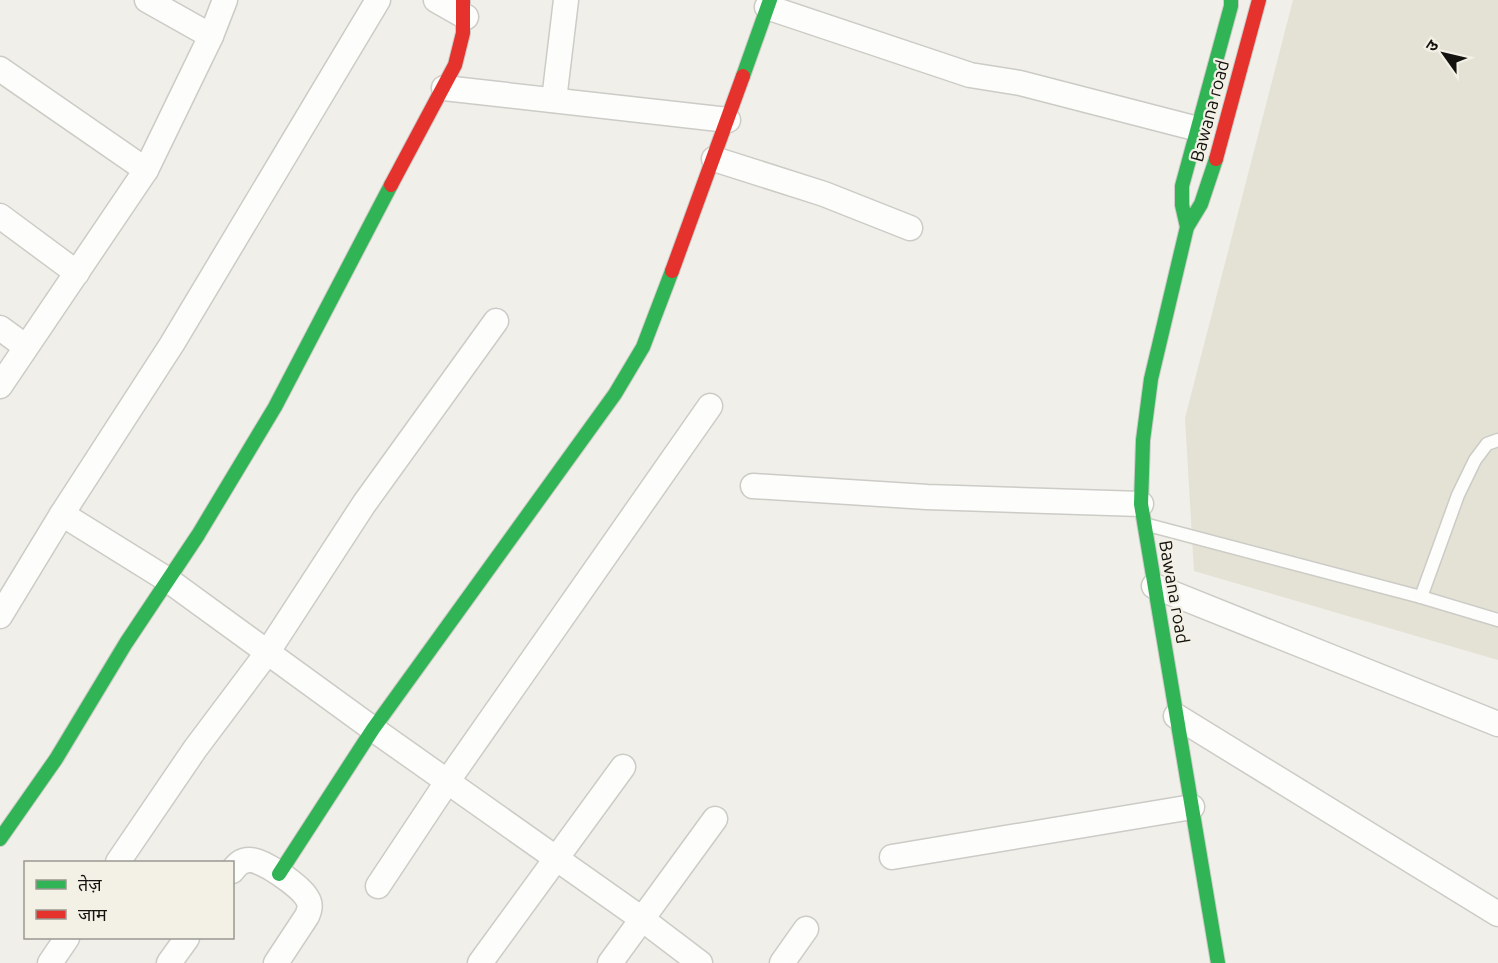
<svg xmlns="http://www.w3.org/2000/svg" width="1498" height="963" viewBox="0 0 1498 963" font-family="Ubuntu,'Noto Sans Devanagari',sans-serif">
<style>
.built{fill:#e4e1d5}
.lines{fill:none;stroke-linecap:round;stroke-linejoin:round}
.lane-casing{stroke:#cccbc6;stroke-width:15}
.street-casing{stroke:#cccbc6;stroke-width:27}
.fast-casing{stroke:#cccbc6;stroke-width:16}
.jam-casing{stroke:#cccbc6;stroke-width:16}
.lane{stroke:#fdfdfc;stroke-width:12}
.street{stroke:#fdfdfc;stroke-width:24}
.fast{stroke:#30b455;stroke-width:14}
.jam{stroke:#e5322d;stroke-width:14}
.labels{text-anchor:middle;stroke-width:4.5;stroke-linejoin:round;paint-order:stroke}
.street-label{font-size:18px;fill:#14130f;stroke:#f3f0e6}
</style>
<rect width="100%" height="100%" fill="#f0efe9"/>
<path class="built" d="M1293 0H1498V660L1194 571 1185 418Z"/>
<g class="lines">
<defs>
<g id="lane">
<path d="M1148 525 1421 597 1498 620"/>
<path d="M1421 597 1458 495 1475 460 1487 444 1498 440"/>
</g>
<g id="street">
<path d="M147 0 211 36"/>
<path d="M436 0 466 17"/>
<path d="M767 7 970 75 1020 83 1198 129"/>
<path d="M0 69 146 170"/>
<path d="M444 88 728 120"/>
<path d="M554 100 566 0"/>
<path d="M714 159 824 194 910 228"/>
<path d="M0 216 77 273"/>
<path d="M0 328 26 347"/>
<path d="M0 386 146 170 211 36 225 0"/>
<path d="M753 486 927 497 1141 504"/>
<path d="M62 514 168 580 373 729 642 919 700 963"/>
<path d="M1154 586 1498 724"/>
<path d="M0 616 62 514 172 344 378 0"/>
<path d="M1176 716 1498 914"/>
<path d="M892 857 1192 807"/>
<path d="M118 862 195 749 267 653 364 504 496 321"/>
<path d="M232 871C237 865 240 861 248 860 261 858 300 886 307 898 311 904 310 909 307 916L276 963"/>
<path d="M378 886 447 782 710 406"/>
<path d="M50 963 67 938"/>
<path d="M169 963 187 938"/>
<path d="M480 963 623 767"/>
<path d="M610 963 715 819"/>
<path d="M782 963 806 929"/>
</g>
<g id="fast">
<path d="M743 76 770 0"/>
<path d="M1216 159 1201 204 1187 227 1151 379 1143 440 1141 504 1218 963"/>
<path d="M1187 227 1182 205V186L1231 6V0"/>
<path d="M0 839 56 759 126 643 198 535 275 407 391 185"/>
<path d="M279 874 373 729 615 394 643 347 672 271"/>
</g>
<g id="jam">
<path d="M1216 159 1259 0"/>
<path d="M391 185 455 65 463 33V0"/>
<path d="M672 271 743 76"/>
</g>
</defs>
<use href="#lane" class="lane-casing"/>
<use href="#street" class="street-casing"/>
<use href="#fast" class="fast-casing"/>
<use href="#jam" class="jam-casing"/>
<use href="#lane" class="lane"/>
<use href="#street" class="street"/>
<use href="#fast" class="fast"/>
<use href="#jam" class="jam"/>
</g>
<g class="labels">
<g class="street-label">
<text transform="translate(1210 111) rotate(-75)" y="6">Bawana road</text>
<text transform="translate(1174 592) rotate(80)" y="6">Bawana road</text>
</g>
</g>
<rect x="24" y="861" width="210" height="78" fill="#f3f0e6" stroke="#9a9890" stroke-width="1.5"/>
<rect x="36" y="880" width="30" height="9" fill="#30b455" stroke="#9a9890" stroke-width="1.5"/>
<text x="78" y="891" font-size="18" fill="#14130f">तेज़</text>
<rect x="36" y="910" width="30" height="9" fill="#e5322d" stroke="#9a9890" stroke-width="1.5"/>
<text x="78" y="921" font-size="18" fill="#14130f">जाम</text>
<g transform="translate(1444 54) rotate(304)" stroke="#f3f0e6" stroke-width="4.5" paint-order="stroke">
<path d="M0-4.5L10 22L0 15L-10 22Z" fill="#14130f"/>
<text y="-9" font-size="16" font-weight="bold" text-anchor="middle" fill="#14130f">उ</text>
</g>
</svg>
